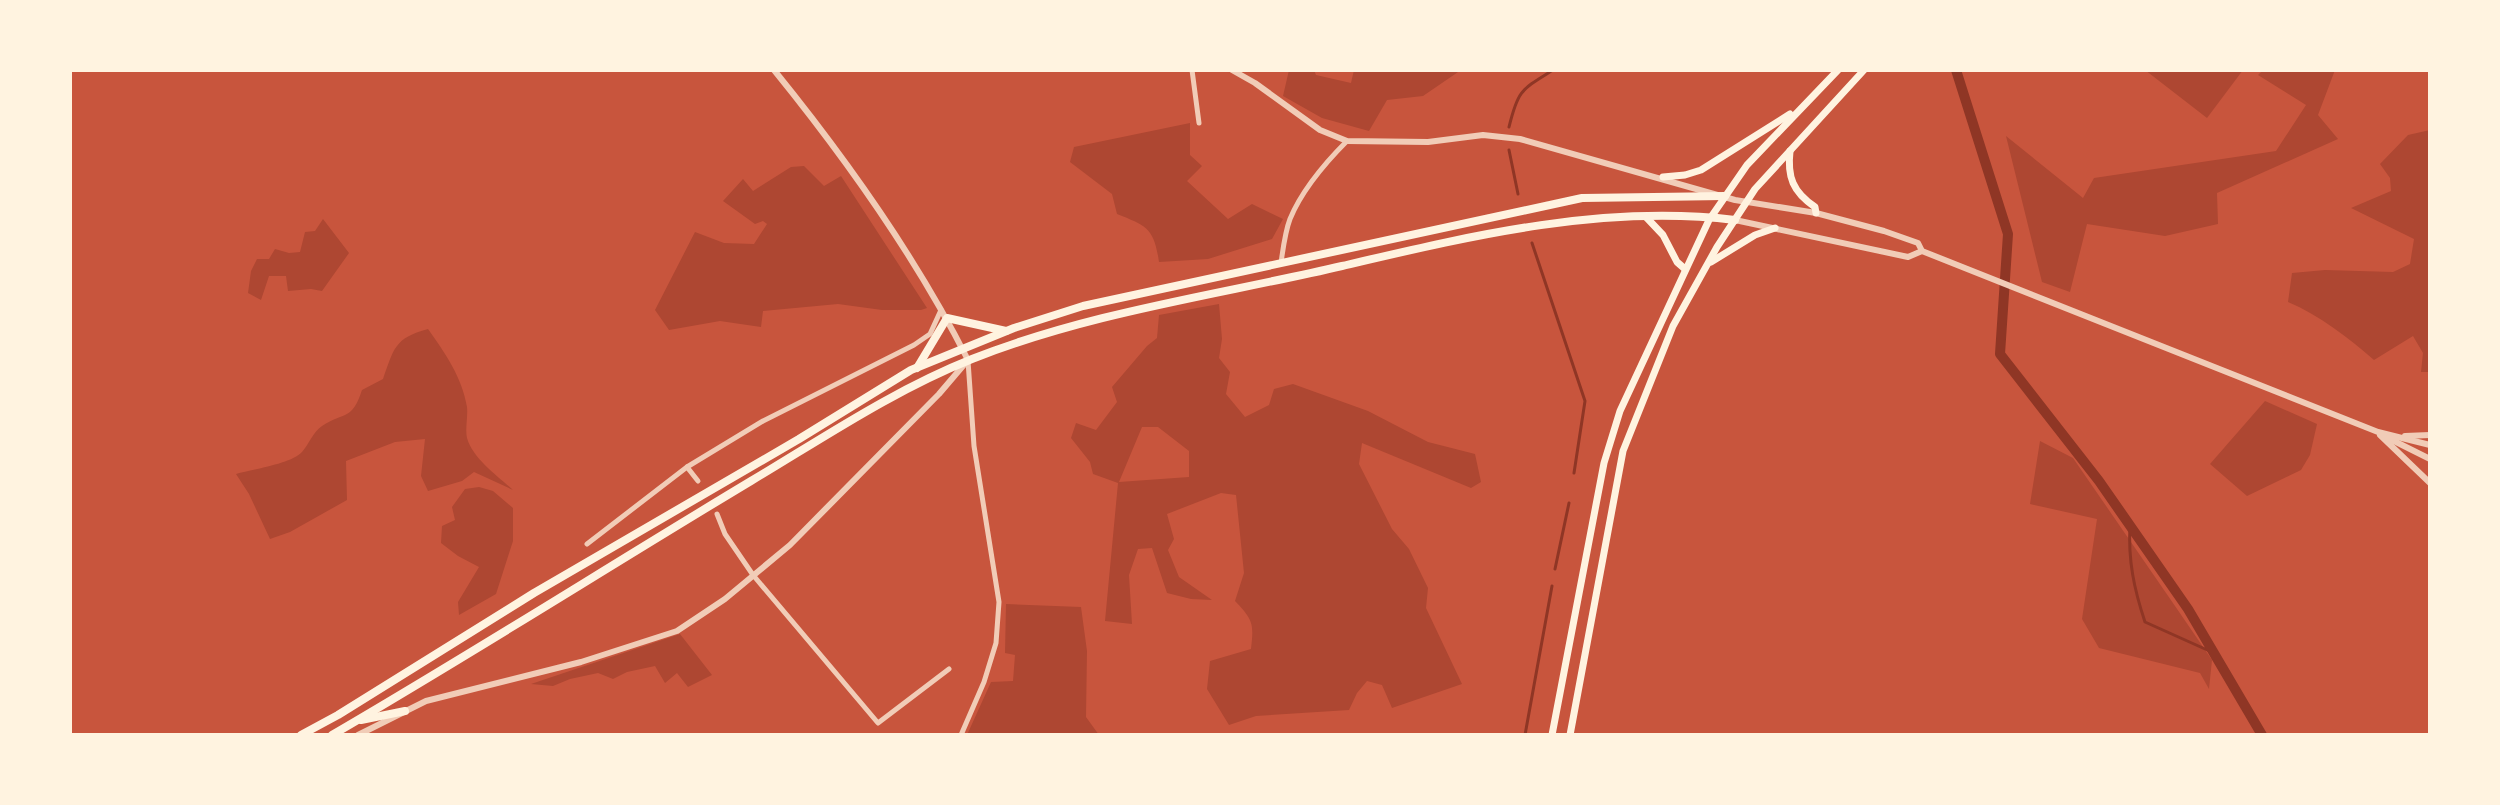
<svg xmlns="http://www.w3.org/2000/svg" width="2500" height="805" viewBox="0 0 2500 805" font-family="Roboto,sans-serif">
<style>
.green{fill:#ae4732;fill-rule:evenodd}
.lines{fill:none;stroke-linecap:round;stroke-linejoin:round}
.stream{stroke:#8f3625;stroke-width:3}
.canal{stroke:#8f3625;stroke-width:10}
.minor{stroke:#f1ccb7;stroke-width:5}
.tertiary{stroke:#f1ccb7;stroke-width:6}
.secondary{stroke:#fff3e0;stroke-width:7}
.primary{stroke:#fff3e0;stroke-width:8}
</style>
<rect width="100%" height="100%" fill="#c8553d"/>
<g class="green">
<path d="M1289 70H1314L1316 75 1351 83 1354 70H1461L1423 96 1387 100 1369 131 1322 118 1283 96Z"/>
<path d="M2145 70H2243L2207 118Z"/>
<path d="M2263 70H2335L2318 115 2338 139 2217 193 2218 224 2165 236 2087 224 2070 292 2042 282 2006 136 2083 198 2094 178 2276 151 2306 105 2258 75Z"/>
<path d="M1190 123V155L1202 166 1187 181 1228 219 1252 204 1283 219 1272 239 1208 259 1159 262C1154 228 1147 226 1117 214L1112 194 1070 162 1074 147Z"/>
<path d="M2430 130V372H2421L2423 353 2413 336 2374 360C2349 338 2319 315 2288 302L2292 273 2325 270 2393 272 2410 264 2414 239 2351 208 2391 191 2390 178 2380 164 2408 135Z"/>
<path d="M804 166 824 186 841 176 927 308 921 310H882L838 304 763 311 761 327 720 321 669 330 655 310 695 232 724 243 754 244 767 224 763 221 755 224 723 201 743 179 753 191 791 167Z"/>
<path d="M323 219 349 253 322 291 311 289 288 291 286 276H269L261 300 248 293 251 271 257 259H269L275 249 289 253 300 252 305 232 315 231Z"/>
<path d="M1219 304 1222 339 1219 358 1230 372 1226 394 1245 417 1269 405 1274 389 1293 384 1368 411 1428 442 1475 454 1481 482 1471 488 1362 443 1359 464 1392 529 1409 549 1428 588 1426 608 1462 684 1392 708 1382 685 1367 681 1357 693 1349 710 1256 716 1229 725 1207 689 1210 661 1251 649C1254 623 1253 620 1235 601L1244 573 1236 495 1221 493 1167 514 1174 539 1168 550 1179 577 1212 600 1191 599 1167 593 1152 548 1138 549 1129 575 1132 624 1105 621 1118 483 1093 474 1090 462 1071 438 1076 423 1096 430 1117 402 1112 387 1147 346 1157 338 1159 315ZM1142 427H1158L1189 451V477L1119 482Z"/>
<path d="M428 329C445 353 462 377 467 407 468 417 465 429 467 438 473 459 498 476 513 490L474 472 462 481 428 491 421 476 425 439 395 442 346 461 347 500 290 532 270 539 249 494 236 474C253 469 291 464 302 452 309 444 313 432 322 426 345 411 352 421 362 390L383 379C394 349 394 338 428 329Z"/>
<path d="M2265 401 2317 424 2310 455 2301 470 2247 496 2210 464Z"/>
<path d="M2040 441 2073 458 2175 606 2212 660 2209 689 2200 673 2099 648 2082 619 2097 519 2030 504Z"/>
<path d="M479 487 493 491 513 508V541L496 594 459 615 458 602 479 567 458 556 441 543 442 526 455 520 452 507 465 489Z"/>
<path d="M1006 604 1081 607 1087 651 1086 717 1099 735H967L991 682 1013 681 1015 655 1005 653Z"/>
<path d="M680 634 712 675 688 687 677 673 665 683 655 666 627 672 613 679 598 673 570 679 553 686 531 684Z"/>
</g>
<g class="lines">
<g class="stream">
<path d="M1509 127C1518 90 1521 90 1553 70"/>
<path d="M1509 150 1518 194"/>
<path d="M1532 243 1585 401 1574 473"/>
<path d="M2130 526C2128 560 2134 589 2145 622L2214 653"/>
<path d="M1555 569 1569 503"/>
<path d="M1525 735 1552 586"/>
</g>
<path class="canal" d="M1956 70 2008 234 2000 354 2099 481 2188 609 2262 735"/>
<g class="minor">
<path d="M1192 70 1199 123"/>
<path d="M1281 263C1283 249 1285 232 1290 219 1302 190 1325 163 1347 141"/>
<path d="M687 467 698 481"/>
<path d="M717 514 725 534 753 575 878 723 949 669"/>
<path d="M587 544 687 467 763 421 914 345 930 334 941 310"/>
<path d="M961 735 984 682 996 643 999 602 974 446 968 361"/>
</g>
<g class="tertiary">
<path d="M1232 70 1255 83 1320 130 1347 141 1428 142 1483 135 1520 139 1735 200 1816 213 1884 231 1918 243 1922 251 2378 432 2430 445"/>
<path d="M1735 220 1908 257 1922 251"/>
<path d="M2380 435 2430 483"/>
<path d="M2405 436 2430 435"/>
<path d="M2388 438 2430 459"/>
<path d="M358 735 426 701 581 662 677 631 725 599 790 545 939 394 968 360C916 257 847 160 774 70"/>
</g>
<g class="secondary">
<path d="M1790 151C1787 177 1793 192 1815 207L1816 213"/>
<path d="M1663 177 1685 175 1701 170 1790 114"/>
<path d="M1646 217 1663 235 1677 262 1685 269"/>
<path d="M1711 262 1755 235 1775 228"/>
<path d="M1552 735 1604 463 1620 411 1709 220 1747 165 1838 70"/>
<path d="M1570 735 1623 451 1673 326 1717 247 1755 189 1864 70"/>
</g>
<g class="primary">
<path d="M917 368 947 318 1006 331"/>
<path d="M361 720 405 711"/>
<path d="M301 735 338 715 534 593 799 439 911 370 1014 328 1083 306 1582 198 1725 196"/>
<path d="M332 735C473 653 611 565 751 481 823 438 894 390 972 359 1091 312 1218 295 1342 266 1470 236 1602 204 1735 220"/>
</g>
</g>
<rect width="2500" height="805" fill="none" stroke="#fff3e0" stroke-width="144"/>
</svg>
